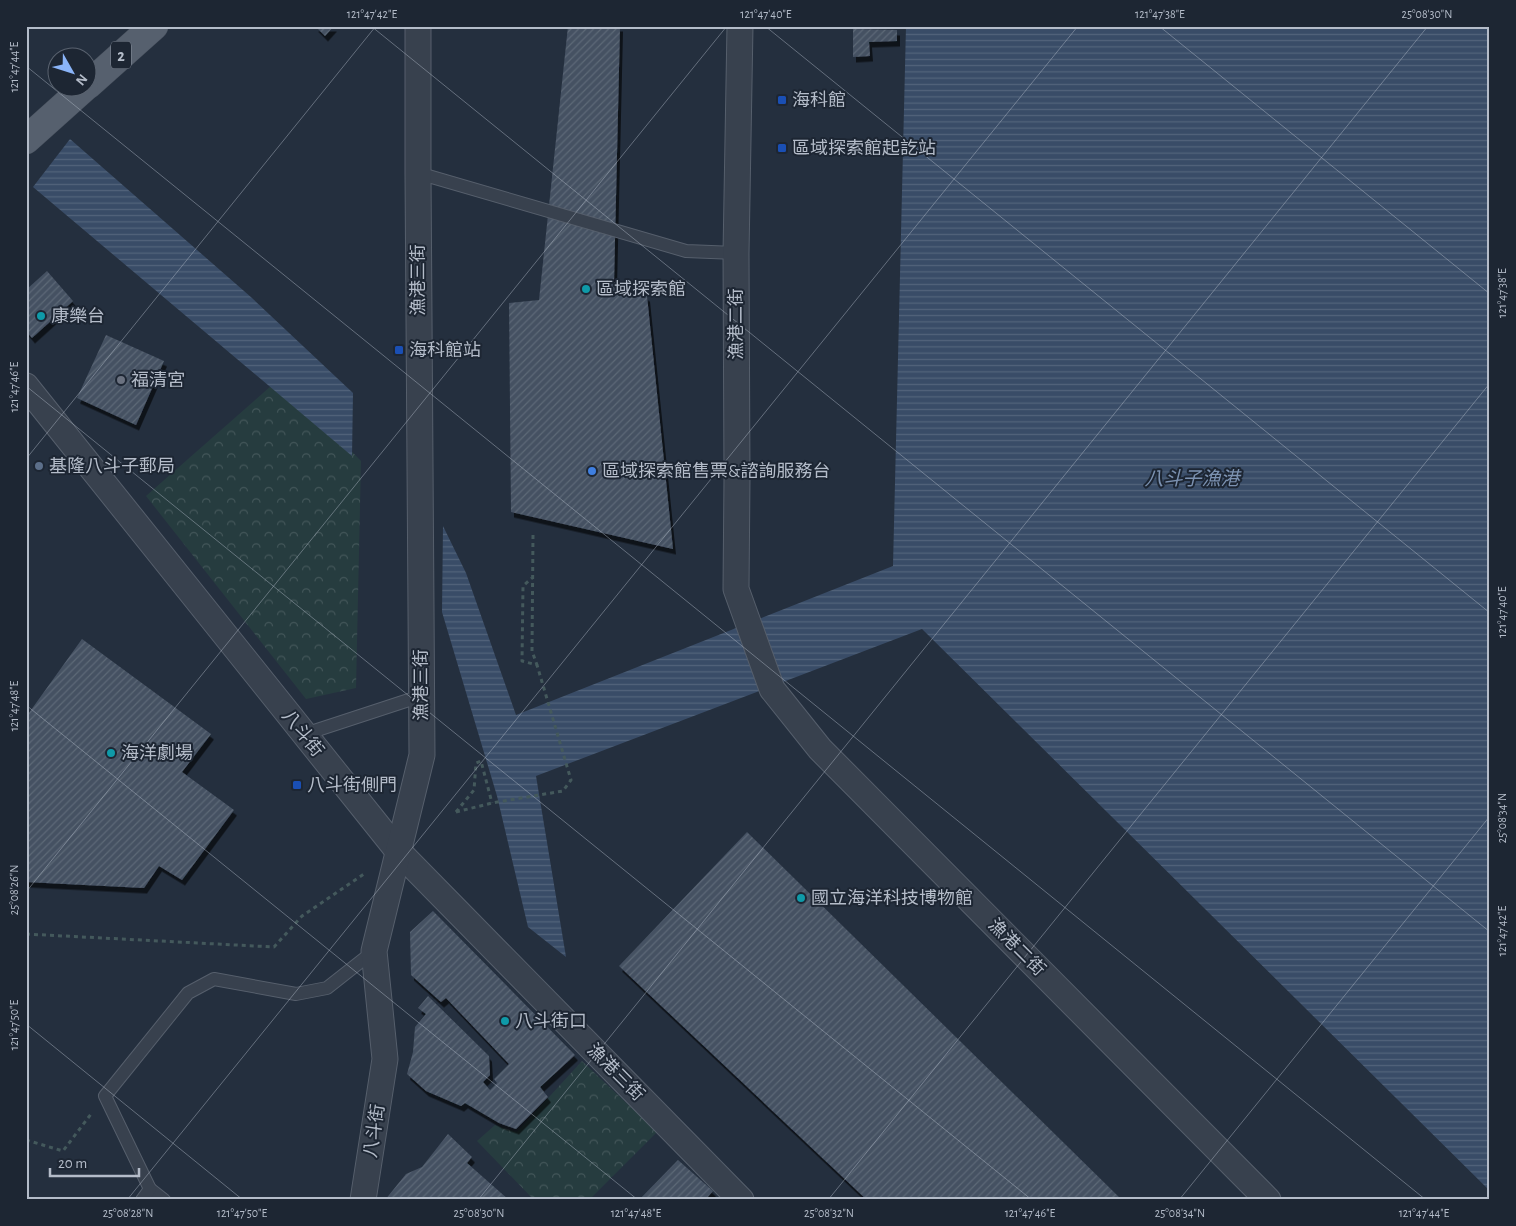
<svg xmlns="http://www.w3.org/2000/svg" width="1516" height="1226" viewBox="0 0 1516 1226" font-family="'Alegreya Sans','Noto Sans TC',sans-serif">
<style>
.park{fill:url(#park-crowns)}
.water{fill:url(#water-rules)}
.building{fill:url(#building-hatch);filter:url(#shadow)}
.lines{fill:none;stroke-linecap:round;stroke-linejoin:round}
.service-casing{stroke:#565f6c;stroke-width:14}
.minor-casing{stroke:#565f6c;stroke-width:27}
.primary-casing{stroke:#414a57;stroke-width:29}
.path{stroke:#44595c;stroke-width:3;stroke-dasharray:4 4;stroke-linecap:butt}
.service{stroke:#38414e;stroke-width:12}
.minor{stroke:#38414e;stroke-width:25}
.primary{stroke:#56606e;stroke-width:28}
.ticks{fill:none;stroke:#b4bcc9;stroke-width:1;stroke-opacity:0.45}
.transit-dot{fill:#1a4fb4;stroke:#1d2633;stroke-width:2}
.culture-dot{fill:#0f9aa8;stroke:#1d2633;stroke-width:2}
.worship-dot{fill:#6b7280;stroke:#1d2633;stroke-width:2}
.service-dot{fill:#5c6f8a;stroke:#1d2633;stroke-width:2}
.shop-dot{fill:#3f7fe0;stroke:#1d2633;stroke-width:2}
.labels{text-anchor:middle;stroke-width:4;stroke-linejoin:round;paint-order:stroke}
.shield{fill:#1d2633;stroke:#878f9c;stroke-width:1}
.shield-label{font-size:16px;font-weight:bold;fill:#b4bcc9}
.poi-label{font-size:18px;fill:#b4bcc9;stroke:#1d2633;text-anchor:start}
.street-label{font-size:18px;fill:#b4bcc9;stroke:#1d2633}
.water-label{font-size:19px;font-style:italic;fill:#7c92b1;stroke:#1d2633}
.neatline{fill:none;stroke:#b4bcc9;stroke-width:2}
.ticks-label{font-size:12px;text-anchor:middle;fill:#b4bcc9}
</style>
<defs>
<pattern id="park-crowns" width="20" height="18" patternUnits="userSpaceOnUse" patternTransform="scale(1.25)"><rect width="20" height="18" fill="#263c3f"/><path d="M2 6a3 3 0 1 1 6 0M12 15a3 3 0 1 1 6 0" fill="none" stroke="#435659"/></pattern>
<pattern id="water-rules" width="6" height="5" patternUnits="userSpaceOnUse" patternTransform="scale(1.25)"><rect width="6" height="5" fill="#394c67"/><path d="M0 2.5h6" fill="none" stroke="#53647b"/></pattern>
<pattern id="building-hatch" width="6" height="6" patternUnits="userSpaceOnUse" patternTransform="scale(1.25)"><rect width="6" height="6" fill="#455162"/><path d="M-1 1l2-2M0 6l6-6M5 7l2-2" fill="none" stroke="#5d6877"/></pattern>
<filter id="shadow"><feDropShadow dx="3" dy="5.5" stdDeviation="0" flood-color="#0009"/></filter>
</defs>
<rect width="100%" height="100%" fill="#242f3e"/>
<g class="park">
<path d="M280 378 361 461 356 688 306 699 146 496Z"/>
<path d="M582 1061 657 1132 589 1200H534L477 1141 495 1125 517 1132Z"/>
</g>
<g class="water">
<path d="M906 26H1490V1191L922 629 536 776 566 957 528 927 497 796 442 612 443 526 466 573 516 715 893 566Z"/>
<path d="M70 139 252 298 353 393 352 456 33 187Z"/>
</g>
<g class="building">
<path d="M315 26H334L325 36Z"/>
<path d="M568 26H620L614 282 647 296 673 549 511 512 509 303 539 300Z"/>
<path d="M853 29 897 30V41L869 42 870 56 853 57Z"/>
<path d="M47 271 73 301 32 338 26 331V290Z"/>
<path d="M106 335 164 361 136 425 77 398Z"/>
<path d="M82 639 211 734 182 772 234 810 182 880 159 866 144 888 26 882V717Z"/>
<path d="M747 832 1122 1200H867L619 966Z"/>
<path d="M433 911 575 1055 540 1087 548 1097 516 1129 499 1123 465 1103 461 1106 426 1091 407 1074 413 1052 415 1027 426 1014 418 1008 428 996 489 1056 490 1075 483 1082 490 1090 497 1083 494 1079 509 1064 446 998 441 1002 411 975 410 932Z"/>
<path d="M448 1134 472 1157 467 1163 509 1200H385L406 1174 422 1167Z"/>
<path d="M678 1160 713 1191 705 1200H639Z"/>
</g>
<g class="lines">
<defs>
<g id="service">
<path d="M418 173 686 251 736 253"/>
<path d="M305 734 421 696"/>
<path d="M150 1189 164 1200"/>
<path d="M142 1200 150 1189 105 1096 188 993 214 979 296 994 327 988 374 951"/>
</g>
<g id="minor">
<path d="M740 26 736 253 737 478 736 589 772 689 820 749 1268 1200"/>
<path d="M26 386 398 851 741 1200"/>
<path d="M363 1200 385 1059 374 951 422 755 418 173V26"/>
</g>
<g id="primary">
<path d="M88 85 154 26"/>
<path d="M26 140 84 88"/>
</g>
</defs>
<use href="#service" class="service-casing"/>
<use href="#minor" class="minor-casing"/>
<use href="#primary" class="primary-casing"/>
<g class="path">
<path d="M533 535 532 651 537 665"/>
<path d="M456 812 492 803 563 791 571 780 537 665 522 661 523 586 532 578"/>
<path d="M456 812 474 790 476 763 481 761 492 803"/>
<path d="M26 934 274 947 302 916 364 874"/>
<path d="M26 1140 63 1151 91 1114"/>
</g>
<use href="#service" class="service"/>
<use href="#minor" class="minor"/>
<use href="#primary" class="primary"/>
</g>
<path class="ticks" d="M371 26 1490 932M765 26 1490 613M1159 26 1490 294M26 66 1426 1200M26 386 1032 1200M26 459 376 26M26 705 638 1200M26 892 727 26M26 1024 243 1200M127 1200 1078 26M478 1200 1428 26M828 1200 1490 383M1179 1200 1490 816"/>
<g class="transit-dot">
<rect x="777" y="95" width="10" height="10" rx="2.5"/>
<rect x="777" y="143" width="10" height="10" rx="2.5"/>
<rect x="394" y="345" width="10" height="10" rx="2.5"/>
<rect x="292" y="780" width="10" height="10" rx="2.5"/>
</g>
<g class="culture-dot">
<circle cx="586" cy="289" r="5"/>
<circle cx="41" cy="316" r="5"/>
<circle cx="111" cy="753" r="5"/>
<circle cx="801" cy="898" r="5"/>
<circle cx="505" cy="1021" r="5"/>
</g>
<circle class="worship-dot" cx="121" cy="380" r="5"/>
<circle class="service-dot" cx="39" cy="466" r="5"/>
<circle class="shop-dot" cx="592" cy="471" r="5"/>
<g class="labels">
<rect class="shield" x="111" y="41.5" width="20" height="27" rx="4"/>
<g class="shield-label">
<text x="121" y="61">2</text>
</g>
<g class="poi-label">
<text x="792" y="106">海科館</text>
<text x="792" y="154">區域探索館起訖站</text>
<text x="596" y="295">區域探索館</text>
<text x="51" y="322">康樂台</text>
<text x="409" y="356">海科館站</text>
<text x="131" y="386">福清宮</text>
<text x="49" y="472">基隆八斗子郵局</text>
<text x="602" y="477">區域探索館售票&amp;諮詢服務台</text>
<text x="121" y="759">海洋劇場</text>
<text x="307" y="791">八斗街側門</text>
<text x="811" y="904">國立海洋科技博物館</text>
<text x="515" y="1027">八斗街口</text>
</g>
<g class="street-label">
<text transform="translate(418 280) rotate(-90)" y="6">漁港三街</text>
<text transform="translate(736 324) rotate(-90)" y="6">漁港二街</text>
<text transform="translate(421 685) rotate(-90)" y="6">漁港三街</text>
<text transform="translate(303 733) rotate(51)" y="6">八斗街</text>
<text transform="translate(1017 947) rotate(45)" y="6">漁港二街</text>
<text transform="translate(616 1072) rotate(45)" y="6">漁港三街</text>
<text transform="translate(374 1131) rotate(-81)" y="6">八斗街</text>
</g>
<g class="water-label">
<text x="1192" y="485">八斗子漁港</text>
</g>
</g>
<rect width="1516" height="1226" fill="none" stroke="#1d2633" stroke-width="55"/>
<g transform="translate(72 72) rotate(129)"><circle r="24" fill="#1d2633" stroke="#59626f"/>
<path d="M0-4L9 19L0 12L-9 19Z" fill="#8ab4f8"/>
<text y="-8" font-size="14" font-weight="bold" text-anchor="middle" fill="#b4bcc9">N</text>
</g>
<path d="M50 1168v8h89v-8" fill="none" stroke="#b4bcc9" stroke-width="2.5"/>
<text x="58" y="1168" font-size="15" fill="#b4bcc9" stroke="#1d2633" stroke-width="4" paint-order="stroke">20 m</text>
<rect x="28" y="28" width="1460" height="1170" class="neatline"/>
<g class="ticks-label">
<text x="372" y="18">121°47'42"E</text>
<text x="766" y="18">121°47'40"E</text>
<text x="1160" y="18">121°47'38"E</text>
<text x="1427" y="18">25°08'30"N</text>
<text transform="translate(14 67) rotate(-90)" y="4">121°47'44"E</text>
<text transform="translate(1502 293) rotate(-90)" y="4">121°47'38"E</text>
<text transform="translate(14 387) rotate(-90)" y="4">121°47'46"E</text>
<text transform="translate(1502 612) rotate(-90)" y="4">121°47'40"E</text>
<text transform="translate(14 706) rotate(-90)" y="4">121°47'48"E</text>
<text transform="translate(1502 818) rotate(-90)" y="4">25°08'34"N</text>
<text transform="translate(14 890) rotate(-90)" y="4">25°08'26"N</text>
<text transform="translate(1502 931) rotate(-90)" y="4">121°47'42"E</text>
<text transform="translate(14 1025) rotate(-90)" y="4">121°47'50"E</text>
<text x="128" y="1217">25°08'28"N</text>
<text x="242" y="1217">121°47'50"E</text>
<text x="479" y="1217">25°08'30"N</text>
<text x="636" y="1217">121°47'48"E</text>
<text x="829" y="1217">25°08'32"N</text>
<text x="1030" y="1217">121°47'46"E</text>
<text x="1180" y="1217">25°08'34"N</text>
<text x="1424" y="1217">121°47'44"E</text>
</g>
</svg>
